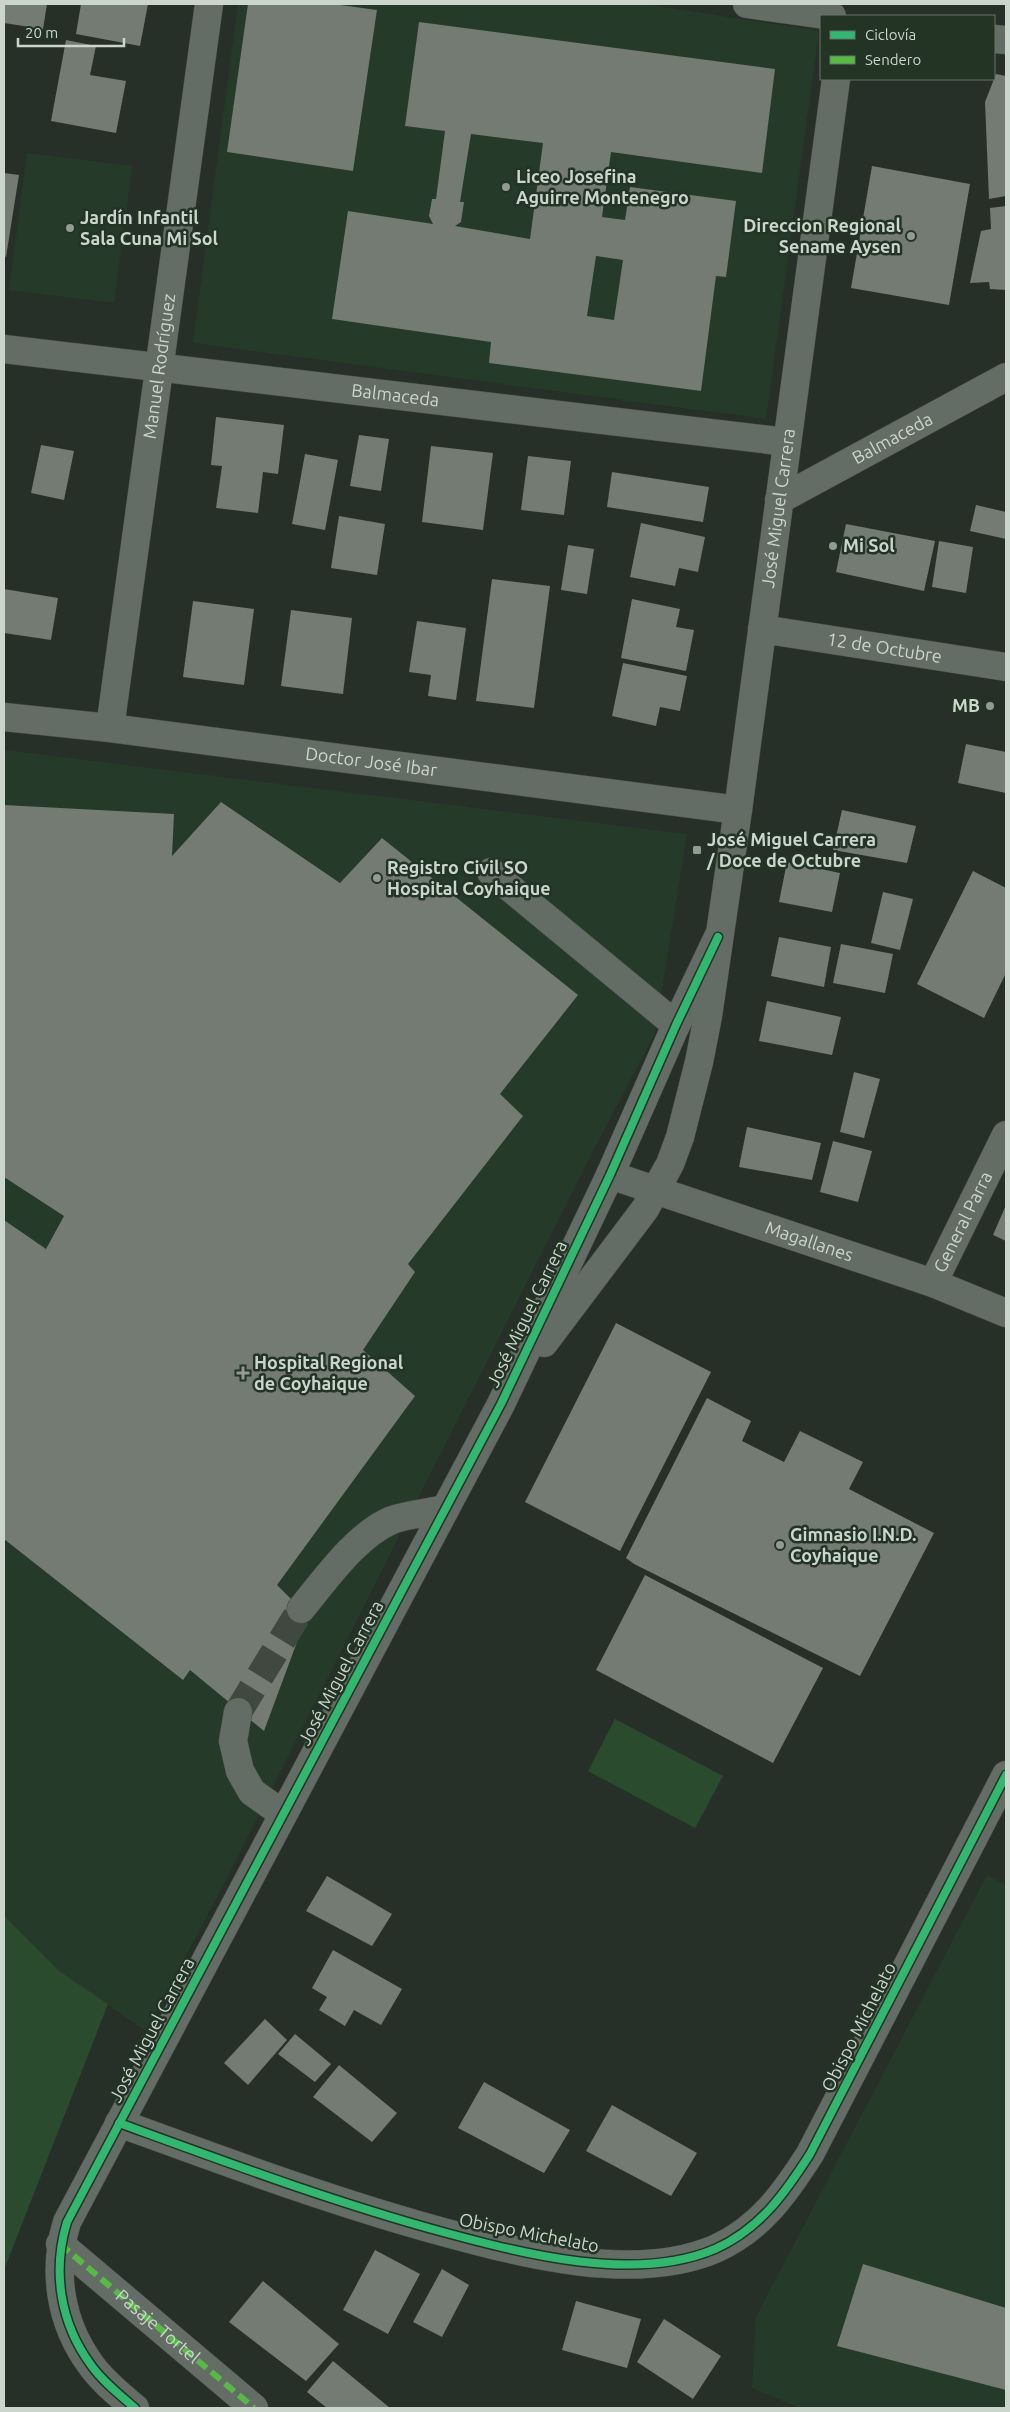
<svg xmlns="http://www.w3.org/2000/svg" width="1010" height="2412" viewBox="0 0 1010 2412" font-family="Ubuntu,sans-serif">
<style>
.built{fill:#253a28}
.green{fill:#2a4b2e}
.building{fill:#737b73;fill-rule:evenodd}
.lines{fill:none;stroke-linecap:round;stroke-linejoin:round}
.minor-tunnel{stroke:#3f4940;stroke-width:28;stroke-dasharray:28 14;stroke-linecap:butt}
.minor-casing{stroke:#454d46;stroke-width:29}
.minor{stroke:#646d65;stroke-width:28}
.quiet{stroke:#58b947;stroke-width:6;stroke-dasharray:12 6;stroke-linecap:butt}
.cycleway-casing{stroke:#233425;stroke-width:11}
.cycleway{stroke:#33b770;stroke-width:8}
.poi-dot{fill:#919b92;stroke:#233425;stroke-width:2}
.labels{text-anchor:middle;stroke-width:5;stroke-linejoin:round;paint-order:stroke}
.poi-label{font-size:18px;font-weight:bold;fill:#cad5cb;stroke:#233425;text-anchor:start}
.street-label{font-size:18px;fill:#cad5cb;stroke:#233425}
</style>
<rect width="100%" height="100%" fill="#273028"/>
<g class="built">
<path d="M238 4H644L819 31 766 419 193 343Z"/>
<path d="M27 153 132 166 114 303 9 290Z"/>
<path d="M4 750 687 834 655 1033 592 1153 222 1888 146 2031 59 1971 4 1916Z"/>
<path d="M987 1875 1006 1885V2408H800L752 2388 756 2317Z"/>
</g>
<g class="green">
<path d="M615 1719 723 1776 695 1828 588 1771Z"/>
<path d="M4 1916 59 1971 108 2004 4 2270Z"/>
</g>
<g class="building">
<path d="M4 4H47L43 29 4 23Z"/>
<path d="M81 4H148L140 46 76 34Z"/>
<path d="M248 4H333L377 10 353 171 227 152Z"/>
<path d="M419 22 775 69 762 173 611 152 602 217 625 220 630 187 736 201 726 277 716 276 701 391 489 363 491 342 332 319 348 211 433 224 429 216 432 199H436L445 131 405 126ZM471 134 543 143 530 239 455 226 461 222 464 202H460ZM596 256 623 260 614 320 587 316Z"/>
<path d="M66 40 96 46 90 75 126 81 116 133 51 121Z"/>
<path d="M996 74 1006 76V196L989 199 985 102Z"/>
<path d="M872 166 970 184 949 305 851 288Z"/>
<path d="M4 173 19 175 6 257 4 256Z"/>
<path d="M1006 206V290L990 289 989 282 970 283 981 231 991 229 990 208Z"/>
<path d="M216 417 284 425 278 474 263 472 258 513 216 508 222 466 211 465Z"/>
<path d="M359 435 389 439 381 491 350 486Z"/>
<path d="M41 445 74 451 64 500 31 493Z"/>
<path d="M431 446 493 453 483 530 422 522Z"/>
<path d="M305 454 338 460 325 530 292 524Z"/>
<path d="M528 456 571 461 564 515 521 510Z"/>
<path d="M612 472 709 487 703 522 607 507Z"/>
<path d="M976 505 1006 512V539L970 531Z"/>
<path d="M339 516 385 524 377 575 331 568Z"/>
<path d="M641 523 705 537 698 572 679 568 675 586 630 577Z"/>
<path d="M846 524 935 541 924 591 836 572Z"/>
<path d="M939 541 973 547 966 593 932 587Z"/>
<path d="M568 545 594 549 587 594 561 590Z"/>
<path d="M492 579 550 586 534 708 476 701Z"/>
<path d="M4 589 58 598 51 640 4 633Z"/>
<path d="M632 599 680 609 676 627 694 630 686 671 621 658Z"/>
<path d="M193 601 254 609 244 685 183 677Z"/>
<path d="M291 610 352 618 343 694 281 686Z"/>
<path d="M417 621 466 628 456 700 428 696 431 675 409 672Z"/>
<path d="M623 663 687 676 680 711 660 707 656 726 612 716Z"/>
<path d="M966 744 1006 752V793L958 783Z"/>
<path d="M221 802 340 883 382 838 578 995 500 1094 523 1116 408 1264 415 1272 363 1350 415 1396 277 1585 307 1615 264 1731 190 1670 183 1680 4 1539V1220L46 1249 64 1216 4 1177V805L174 814 172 856Z"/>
<path d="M842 810 916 826 907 863 833 850Z"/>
<path d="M787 862 840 873 832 912 779 902Z"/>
<path d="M973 871 1006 888V973L984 1018 917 984Z"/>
<path d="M883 892 913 899 900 950 871 943Z"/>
<path d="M779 937 831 947 824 987 771 976Z"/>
<path d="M841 944 893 954 885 993 833 983Z"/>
<path d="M767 1001 841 1017 832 1055 759 1041Z"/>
<path d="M854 1072 880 1079 864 1138 840 1132Z"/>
<path d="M747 1127 821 1143 812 1180 739 1167Z"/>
<path d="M833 1141 872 1151 858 1202 820 1192Z"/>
<path d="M1006 1205V1241L993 1235Z"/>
<path d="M616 1323 711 1372 620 1551 525 1502Z"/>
<path d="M707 1398 751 1421 742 1441 784 1462 800 1431 863 1462 849 1489 934 1533 860 1676 634 1564 626 1558Z"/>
<path d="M645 1575 823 1668 773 1763 596 1670Z"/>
<path d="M327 1876 392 1914 372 1946 306 1911Z"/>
<path d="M333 1950 402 1989 381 2025 354 2010 345 2026 319 2010 327 1997 312 1988Z"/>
<path d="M265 2019 287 2040 248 2085 224 2063Z"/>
<path d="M295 2034 331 2064 315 2082 278 2054Z"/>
<path d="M339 2065 397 2113 372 2142 313 2097Z"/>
<path d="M484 2082 570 2130 544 2173 458 2128Z"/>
<path d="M612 2105 697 2153 671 2196 586 2151Z"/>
<path d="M375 2250 420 2274 388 2334 343 2310Z"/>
<path d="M863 2264 1006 2308V2390L837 2346Z"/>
<path d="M442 2269 469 2285 442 2337 413 2322Z"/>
<path d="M263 2281 339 2344 306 2381 229 2322Z"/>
<path d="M576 2301 641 2319 627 2368 562 2350Z"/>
<path d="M664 2319 721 2356 693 2399 637 2362Z"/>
<path d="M333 2361 390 2408H327L307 2392Z"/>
</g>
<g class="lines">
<path class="minor-tunnel" d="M238 1712 301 1609"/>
<defs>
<g id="minor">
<path d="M747 4 832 16"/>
<path d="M994 39 1006 40"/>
<path id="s1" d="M4 349 787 442"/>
<path id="s2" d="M779 500 1006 377"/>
<path id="s3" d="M762 629 1006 667"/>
<path id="s4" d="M4 717 110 728 738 810"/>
<path id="s5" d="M110 728 209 4"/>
<path d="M491 872 676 1025"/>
<path id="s6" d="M610 1175 933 1283 1006 1313"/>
<path id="s7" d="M933 1283 1006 1135"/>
<path id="s8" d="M544 1343 645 1209 670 1164 680 1137 699 1062 708 1016 738 810 836 79"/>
<path d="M301 1609C325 1580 356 1535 392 1520 408 1514 428 1513 445 1509"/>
<path d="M238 1712 233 1741 240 1771 252 1792 283 1814"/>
<path d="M119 2123C226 2162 333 2202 443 2232 524 2254 635 2283 715 2249 760 2229 785 2193 810 2154L1006 1775"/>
<path d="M60 2244 254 2408"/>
<path d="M135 2408C120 2395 103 2382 91 2365 60 2323 52 2271 67 2222L501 1404 610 1175 676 1025 718 937"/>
</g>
</defs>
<use href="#minor" class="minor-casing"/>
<use href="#minor" class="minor"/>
<path class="quiet" id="s9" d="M60 2244 254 2408"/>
<defs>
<g id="cycleway">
<path d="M119 2123C226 2162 333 2202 443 2232 524 2254 635 2283 715 2249 760 2229 785 2193 810 2154L1006 1775"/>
<path d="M135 2408C120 2395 103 2382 91 2365 60 2323 52 2271 67 2222L501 1404 610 1175 676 1025 718 937"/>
</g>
</defs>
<use href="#cycleway" class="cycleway-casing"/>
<use href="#cycleway" class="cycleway"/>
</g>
<g class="poi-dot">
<circle cx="506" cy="187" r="5"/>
<circle cx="70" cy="228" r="5"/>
<circle cx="911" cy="236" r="5"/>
<circle cx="833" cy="546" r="5"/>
<circle cx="990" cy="706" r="5"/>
<rect x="692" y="845" width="10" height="10" rx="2.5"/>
<circle cx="377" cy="878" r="5"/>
<path d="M240.5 1365.5h5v5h5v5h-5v5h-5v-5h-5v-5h5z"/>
<circle cx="780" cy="1545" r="5"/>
</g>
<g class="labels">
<g class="poi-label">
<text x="516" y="183">Liceo Josefina<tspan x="516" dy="21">Aguirre Montenegro</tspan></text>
<text x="80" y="224">Jardín Infantil<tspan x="80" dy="21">Sala Cuna Mi Sol</tspan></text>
<text x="901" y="232" text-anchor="end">Direccion Regional<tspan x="901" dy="21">Sename Aysen</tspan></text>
<text x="843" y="552">Mi Sol</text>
<text x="980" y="712" text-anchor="end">MB</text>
<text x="707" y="846">José Miguel Carrera<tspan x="707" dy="21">/ Doce de Octubre</tspan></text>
<text x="387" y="874">Registro Civil SO<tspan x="387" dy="21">Hospital Coyhaique</tspan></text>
<text x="254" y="1369">Hospital Regional<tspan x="254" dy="21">de Coyhaique</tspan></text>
<text x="790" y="1541">Gimnasio I.N.D.<tspan x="790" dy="21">Coyhaique</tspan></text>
</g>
<g class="street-label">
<text dy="6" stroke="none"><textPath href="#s5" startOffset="365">Manuel Rodríguez</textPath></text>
<text dy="6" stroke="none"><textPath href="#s1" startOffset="394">Balmaceda</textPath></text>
<text dy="6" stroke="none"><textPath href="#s2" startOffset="129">Balmaceda</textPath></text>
<text dy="6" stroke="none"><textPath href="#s8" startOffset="885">José Miguel Carrera</textPath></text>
<text dy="6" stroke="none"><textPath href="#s3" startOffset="124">12 de Octubre</textPath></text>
<text dy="6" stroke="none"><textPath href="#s4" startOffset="370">Doctor José Ibar</textPath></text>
<text dy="6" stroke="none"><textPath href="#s7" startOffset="68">General Parra</textPath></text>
<text dy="6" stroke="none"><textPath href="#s6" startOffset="210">Magallanes</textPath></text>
<text transform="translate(527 1314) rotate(-64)" y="6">José Miguel Carrera</text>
<text transform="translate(341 1673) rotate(-62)" y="6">José Miguel Carrera</text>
<text transform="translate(859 2027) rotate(-63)" y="6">Obispo Michelato</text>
<text transform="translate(152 2030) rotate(-62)" y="6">José Miguel Carrera</text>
<text transform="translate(529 2233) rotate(11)" y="6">Obispo Michelato</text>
<text dy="6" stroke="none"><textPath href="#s9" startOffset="128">Pasaje Tortel</textPath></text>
</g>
</g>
<rect width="1010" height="2412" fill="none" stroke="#cad5cb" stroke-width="10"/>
<rect x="820" y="15" width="175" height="65" fill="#233425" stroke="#667467"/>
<rect x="830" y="31" width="25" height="8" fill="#33b770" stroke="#667467"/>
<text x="865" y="40" font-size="15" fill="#cad5cb">Ciclovía</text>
<rect x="830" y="56" width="25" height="8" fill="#58b947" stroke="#667467"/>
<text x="865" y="65" font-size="15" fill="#cad5cb">Sendero</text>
<path d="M18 38v8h106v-8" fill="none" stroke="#cad5cb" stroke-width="2.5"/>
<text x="25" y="38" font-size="15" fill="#cad5cb" stroke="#233425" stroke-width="4" paint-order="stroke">20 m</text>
</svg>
